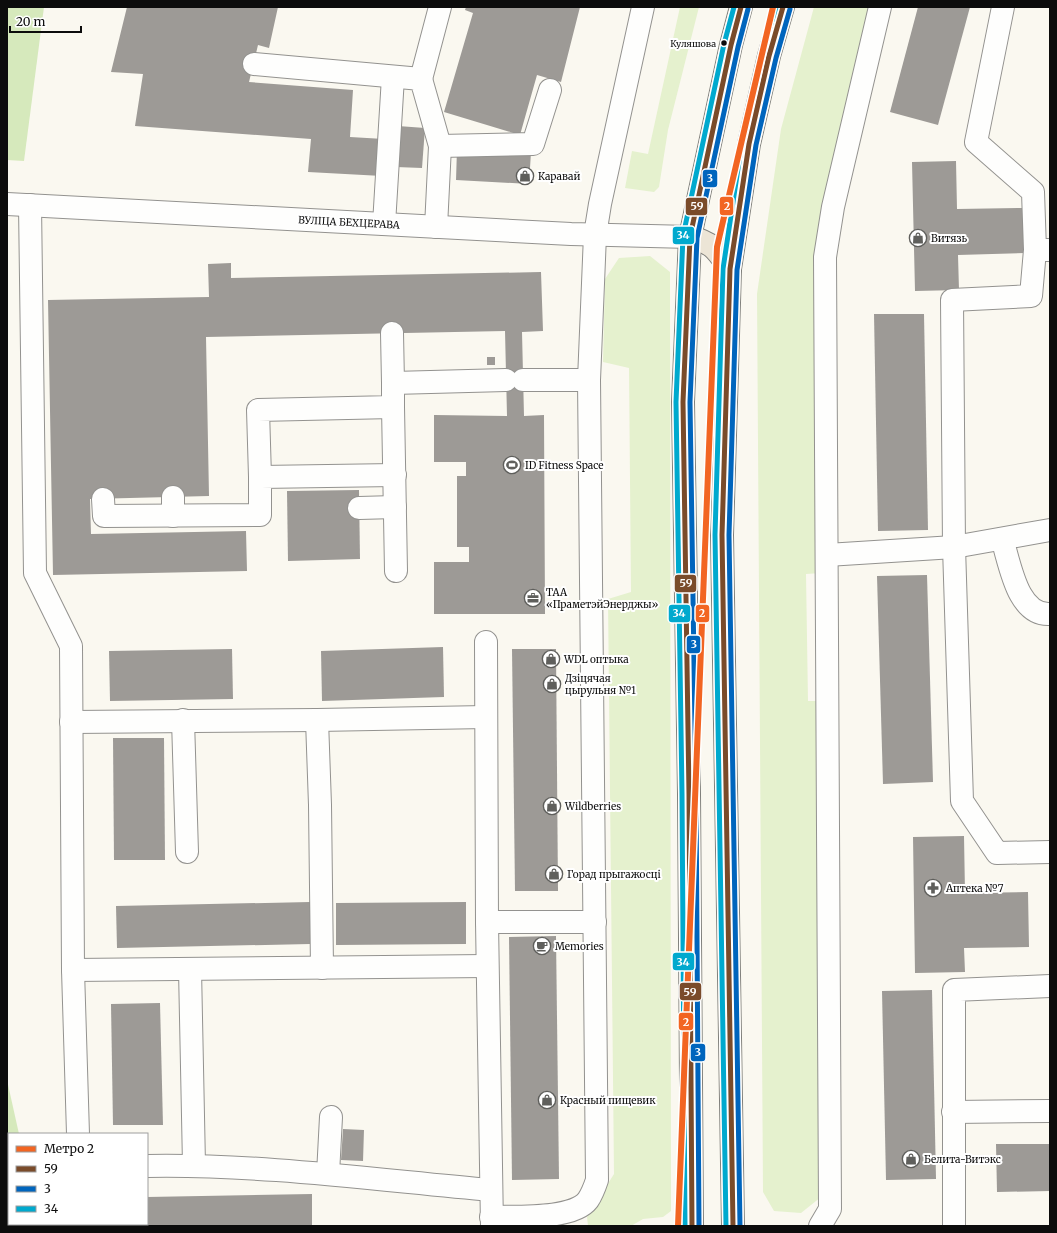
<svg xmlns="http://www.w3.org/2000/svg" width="1057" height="1233" viewBox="0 0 1057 1233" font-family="Merriweather,serif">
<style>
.green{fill:#e5f1ce}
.forest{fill:#d6e9bc}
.building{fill:#9d9a96}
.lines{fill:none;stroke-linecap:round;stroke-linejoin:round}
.minor-casing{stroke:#93928f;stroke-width:24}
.major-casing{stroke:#80807c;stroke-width:24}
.minor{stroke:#fefefd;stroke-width:22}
.major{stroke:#ece5d6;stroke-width:22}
.bus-1-casing{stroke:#fff;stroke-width:8}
.bus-2-casing{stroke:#fff;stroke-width:8}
.bus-3-casing{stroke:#fff;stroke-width:8}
.bus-1{stroke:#7a4b2a;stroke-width:5}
.bus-2{stroke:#0065bd;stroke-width:5}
.bus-3{stroke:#00a9ce;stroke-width:5}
.metro-1-casing{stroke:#fff;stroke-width:9}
.metro-1{stroke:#f26522;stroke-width:6}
.bus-dot{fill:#0c0c0c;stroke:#fff;stroke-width:1.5}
.labels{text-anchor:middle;stroke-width:4;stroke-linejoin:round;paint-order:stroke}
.bus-label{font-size:9px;fill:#0c0c0c;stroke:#fff;text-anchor:end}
.poi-label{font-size:10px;fill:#0c0c0c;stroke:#fff;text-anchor:start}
.street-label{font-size:10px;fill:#0c0c0c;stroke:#fff}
.line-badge{stroke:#fff;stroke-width:1.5}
.badge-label{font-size:11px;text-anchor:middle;font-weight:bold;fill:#fff}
</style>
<rect width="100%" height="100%" fill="#faf8f0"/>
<g class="green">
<path d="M680 7H699L668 130 659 187 654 192 625 188 632 151 648 154Z"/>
<path d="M814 7H872L818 230 822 573 806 574 808 701H822L821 1197 801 1213 774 1211 763 1192 757 294 781 129Z"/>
<path d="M650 256 670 272 671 1211 663 1217 643 1219 631 1226H588L587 1217 614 1174 608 599 631 592 629 368 603 362 605 279 619 258Z"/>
</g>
<g class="forest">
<path d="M7 7H44L24 161 7 160Z"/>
<path d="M7 1080 19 1134H9V1224H40L41 1226H7Z"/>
</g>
<g class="building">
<path d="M127 7H278L269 48 258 45 249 82 353 90 350 137 384 139 382 176 308 172 311 139 135 126 143 74 111 72Z"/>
<path d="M466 7H580L561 82 537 75 520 135 444 112 473 13 465 10Z"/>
<path d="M918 7H970L938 125 890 112Z"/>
<path d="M398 126 425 128 422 168 396 167Z"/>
<path d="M457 148 531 152 529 184 456 180Z"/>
<path d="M956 161 957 209 1024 208 1025 253 958 255 959 290 915 291 912 162Z"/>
<path d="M231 263V278L541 272 543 331 522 332 524 416 544 415 545 614H434V562H469V547H457V476H466V462H434V415L507 416 505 331 206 337 209 496 90 499 91 534 246 531 247 571 53 575 48 300 209 297 208 264Z"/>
<path d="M874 314H924L928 530 878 531Z"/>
<rect x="487" y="357" width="8" height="8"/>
<path d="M359 490 360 559 288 561 287 491Z"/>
<path d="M927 575 933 782 883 784 877 576Z"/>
<path d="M443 647 444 697 322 701 321 651Z"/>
<path d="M232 649 233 699 110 701 109 651Z"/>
<path d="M512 649H556L558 891H515Z"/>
<path d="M113 738H164L165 860H114Z"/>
<path d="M964 836 965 893 1028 892 1029 947 964 948 965 972 915 973 913 837Z"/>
<path d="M310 902V944L117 948 116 906Z"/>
<path d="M466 902V944L336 945V903Z"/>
<path d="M556 936 559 1179 512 1180 509 937Z"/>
<path d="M932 990 936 1179 886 1180 882 991Z"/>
<path d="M160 1003 163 1125H113L111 1004Z"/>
<path d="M343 1129 364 1130 363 1161 341 1160Z"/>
<path d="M996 1144H1050V1191L997 1192Z"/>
<path d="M312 1194V1226H120V1224H147V1197Z"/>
</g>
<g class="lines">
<defs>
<g id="minor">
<path d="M1003 7 976 142 1033 192 1035 250H1049"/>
<path d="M254 64 421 79 440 146 436 227"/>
<path d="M421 79 440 7"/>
<path d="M440 146 533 144 550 90"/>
<path d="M7 204 571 234 690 237"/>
<path d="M30 205 35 573 71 646 73 970 78 1134"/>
<path d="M384 224 393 77"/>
<path d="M1035 250 1031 296 952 300 954 547 962 801 997 853 1050 852"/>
<path d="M392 333 393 383"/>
<path d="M523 380H589"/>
<path d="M393 407 396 571"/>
<path d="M260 477 258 410 393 407V383L506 380"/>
<path d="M173 497V516"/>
<path d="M103 499 104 516 260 515V477L395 475"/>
<path d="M359 508 395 507"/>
<path d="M1002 539C1010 563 1017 616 1050 614"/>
<path d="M827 555 954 547 1050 530"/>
<path d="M486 642 487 922 492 1226"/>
<path d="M183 720 187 852"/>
<path d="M317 720 320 805 322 968"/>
<path d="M71 722 317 720 486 717"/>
<path d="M487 922H595"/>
<path d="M190 969 194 1165"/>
<path d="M73 970 487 966"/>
<path d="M953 1112 1050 1111"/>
<path d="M147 1166C262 1164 377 1180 491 1190"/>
<path d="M328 1174 331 1117"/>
<path d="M491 1217C515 1216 573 1220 588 1200 592 1194 595 1186 597 1180L589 380 595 235 600 204 643 7"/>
<path d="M81 1224V1226"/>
<path d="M820 1226 830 1209 825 257 833 207 880 7"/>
<path d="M954 1226V990L1050 986"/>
</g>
<g id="major">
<path d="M690 237C714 243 717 251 730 269"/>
<path d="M692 1226 689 794 683 402 690 237 731 45 741 7"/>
<path d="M733 1226 722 535 730 269 749 144 769 56 783 7"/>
</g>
</defs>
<use href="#minor" class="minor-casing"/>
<use href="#major" class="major-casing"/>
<use href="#minor" class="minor"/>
<use href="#major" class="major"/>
<defs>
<g id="bus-1">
<path d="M692 1226 689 794 683 402 690 237 731 45 741 7"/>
<path d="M733 1226 722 535 730 269 749 144 769 56 783 7"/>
</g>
<g id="bus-2">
<path d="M699 1226 696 794 690 402 697 238 738 47 748 9"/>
<path d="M740 1226 729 535 737 270 756 145 776 58 790 9"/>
</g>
<g id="bus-3">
<path d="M685 1226 682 794 676 402 683 236 724 44 734 7"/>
<path d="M726 1226 715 535 723 269 742 142 762 54 776 7"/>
</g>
</defs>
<use href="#bus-1" class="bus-1-casing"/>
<use href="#bus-2" class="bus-2-casing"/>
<use href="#bus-3" class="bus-3-casing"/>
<use href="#bus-1" class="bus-1"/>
<use href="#bus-2" class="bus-2"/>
<use href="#bus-3" class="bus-3"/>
<defs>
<path id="metro-1" d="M678 1226 717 247 773 7"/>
</defs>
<use href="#metro-1" class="metro-1-casing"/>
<use href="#metro-1" class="metro-1"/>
</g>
<defs>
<symbol id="shop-ring" viewBox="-11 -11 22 22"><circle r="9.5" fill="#fff" stroke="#5f5f5c" stroke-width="1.5"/><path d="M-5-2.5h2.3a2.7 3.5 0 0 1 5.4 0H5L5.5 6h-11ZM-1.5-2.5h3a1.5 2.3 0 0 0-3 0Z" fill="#5f5f5c"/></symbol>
<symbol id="stadium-ring" viewBox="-11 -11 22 22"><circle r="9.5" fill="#fff" stroke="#5f5f5c" stroke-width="1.5"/><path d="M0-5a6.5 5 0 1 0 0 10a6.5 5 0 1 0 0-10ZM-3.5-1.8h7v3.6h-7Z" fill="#5f5f5c"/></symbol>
<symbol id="office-ring" viewBox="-11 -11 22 22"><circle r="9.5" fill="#fff" stroke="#5f5f5c" stroke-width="1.5"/><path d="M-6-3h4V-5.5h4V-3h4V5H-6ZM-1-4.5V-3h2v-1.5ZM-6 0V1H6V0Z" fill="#5f5f5c"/></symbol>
<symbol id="pharmacy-ring" viewBox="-11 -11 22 22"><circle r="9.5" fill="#fff" stroke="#5f5f5c" stroke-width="1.5"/><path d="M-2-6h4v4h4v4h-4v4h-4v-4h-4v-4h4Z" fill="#5f5f5c"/></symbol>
<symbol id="cafe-ring" viewBox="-11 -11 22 22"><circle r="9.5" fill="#fff" stroke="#5f5f5c" stroke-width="1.5"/><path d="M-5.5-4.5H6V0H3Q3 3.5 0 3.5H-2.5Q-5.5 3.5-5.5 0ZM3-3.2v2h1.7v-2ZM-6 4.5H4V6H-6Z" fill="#5f5f5c"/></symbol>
</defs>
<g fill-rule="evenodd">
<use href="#shop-ring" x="515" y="166" width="20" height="20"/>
<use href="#shop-ring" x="908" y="228" width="20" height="20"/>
<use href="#stadium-ring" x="502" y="455" width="20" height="20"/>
<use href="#office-ring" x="523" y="588" width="20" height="20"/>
<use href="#shop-ring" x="541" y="649" width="20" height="20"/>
<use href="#shop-ring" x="542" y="674" width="20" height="20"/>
<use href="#shop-ring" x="542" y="796" width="20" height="20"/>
<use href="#shop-ring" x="544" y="864" width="20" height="20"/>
<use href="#pharmacy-ring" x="923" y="878" width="20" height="20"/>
<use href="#cafe-ring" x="532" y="936" width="20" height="20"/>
<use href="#shop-ring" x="537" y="1090" width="20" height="20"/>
<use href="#shop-ring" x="901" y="1149" width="20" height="20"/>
</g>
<circle class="bus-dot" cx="724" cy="43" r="3.5"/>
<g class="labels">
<g class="bus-label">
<text x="716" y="47">Куляшова</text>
</g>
<g class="poi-label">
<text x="538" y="180">Каравай</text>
<text x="931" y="242">Витязь</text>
<text x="525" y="469">ID Fitness Space</text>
<text x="546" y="596">ТАА<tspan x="546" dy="12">«ПраметэйЭнерджы»</tspan></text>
<text x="564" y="663">WDL оптыка</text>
<text x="565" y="682">Дзіцячая<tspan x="565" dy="12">цырульня №1</tspan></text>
<text x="565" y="810">Wildberries</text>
<text x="567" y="878">Горад прыгажосці</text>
<text x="946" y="892">Аптека №7</text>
<text x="555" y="950">Memories</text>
<text x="560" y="1104">Красный пищевик</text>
<text x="924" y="1163">Белита-Витэкс</text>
</g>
<g class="street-label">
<text transform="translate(349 222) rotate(3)" y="4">ВУЛІЦА БЕХЦЕРАВА</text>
</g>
</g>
<g class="line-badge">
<rect x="702" y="169" width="16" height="19" rx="4" fill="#0065bd"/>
<rect x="719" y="196" width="15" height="20" rx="4" fill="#f26522"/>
<rect x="685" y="197" width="23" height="19" rx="4" fill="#7a4b2a"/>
<rect x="672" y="226" width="23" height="19" rx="4" fill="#00a9ce"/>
<rect x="674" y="574" width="23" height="19" rx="4" fill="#7a4b2a"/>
<rect x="695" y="604" width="15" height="19" rx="4" fill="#f26522"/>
<rect x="668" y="604" width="23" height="19" rx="4" fill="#00a9ce"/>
<rect x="686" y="635" width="15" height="19" rx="4" fill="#0065bd"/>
<rect x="672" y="952" width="23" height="19" rx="4" fill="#00a9ce"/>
<rect x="679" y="982" width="23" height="19" rx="4" fill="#7a4b2a"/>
<rect x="678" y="1012" width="16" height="19" rx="4" fill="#f26522"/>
<rect x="690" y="1043" width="16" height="19" rx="4" fill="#0065bd"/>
</g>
<g class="badge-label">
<text x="710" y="182">3</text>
<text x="727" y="210">2</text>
<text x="697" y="210">59</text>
<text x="683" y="239">34</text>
<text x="686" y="587">59</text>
<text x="702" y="617">2</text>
<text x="679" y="617">34</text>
<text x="694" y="648">3</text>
<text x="683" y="966">34</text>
<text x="690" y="996">59</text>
<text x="686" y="1026">2</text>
<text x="698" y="1056">3</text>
</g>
<rect width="1057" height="1233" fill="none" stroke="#0c0c0c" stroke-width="16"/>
<rect x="8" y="1133" width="140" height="92" fill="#ffffff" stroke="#9e9e9e"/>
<rect x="16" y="1146" width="20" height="6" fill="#f26522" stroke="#9e9e9e"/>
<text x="44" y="1153" font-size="12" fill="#0c0c0c">Метро 2</text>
<rect x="16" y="1166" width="20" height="6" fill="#7a4b2a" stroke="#9e9e9e"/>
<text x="44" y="1173" font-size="12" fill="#0c0c0c">59</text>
<rect x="16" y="1186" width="20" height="6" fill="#0065bd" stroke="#9e9e9e"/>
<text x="44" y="1193" font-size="12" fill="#0c0c0c">3</text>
<rect x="16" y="1206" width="20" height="6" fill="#00a9ce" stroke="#9e9e9e"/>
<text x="44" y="1213" font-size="12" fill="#0c0c0c">34</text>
<path d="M10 26v6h71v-6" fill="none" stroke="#0c0c0c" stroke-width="2"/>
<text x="16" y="26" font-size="12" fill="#0c0c0c" stroke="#ffffff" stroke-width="3" paint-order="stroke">20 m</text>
</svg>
